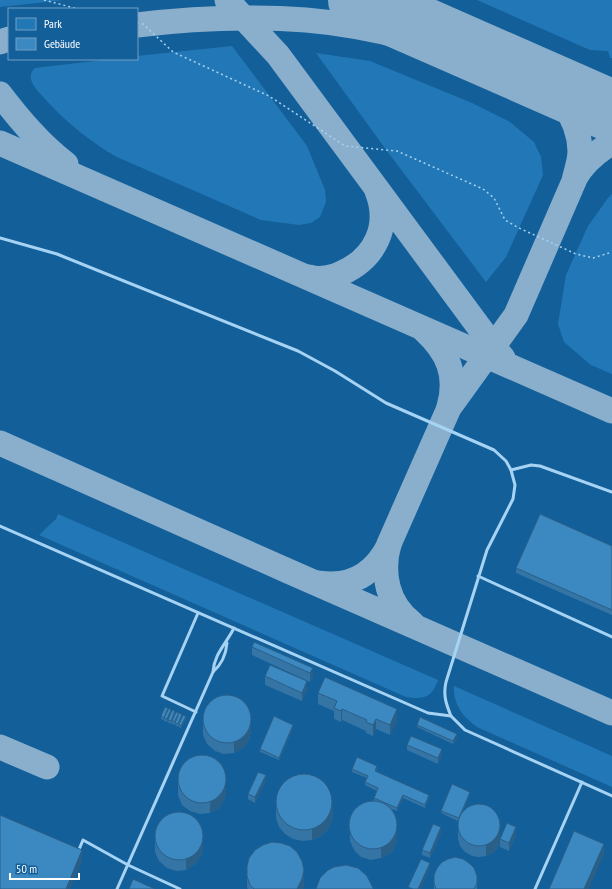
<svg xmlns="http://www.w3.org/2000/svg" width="612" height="889" viewBox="0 0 612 889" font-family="'PT Sans Narrow',sans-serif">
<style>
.green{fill:#2278b7}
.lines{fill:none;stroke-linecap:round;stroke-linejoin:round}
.taxiway{stroke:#89afcc;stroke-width:25}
.runway{stroke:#89afcc;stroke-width:62}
.path{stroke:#a6d3f3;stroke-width:1.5;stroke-dasharray:2 3;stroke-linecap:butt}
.service{stroke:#a6d3f3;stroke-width:3}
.wall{fill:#3475a6}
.shaded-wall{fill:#2a5f87}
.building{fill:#3c88c1;stroke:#2a5f87}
</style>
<rect width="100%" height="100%" fill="#135f9a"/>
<g class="green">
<path d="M0 0H64L0 7Z"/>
<path d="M477 0H612V58H610L608 51 590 50Z"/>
<path d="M232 46 307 146 325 190 326 202 320 217 311 223 299 225 261 220 117 157C90 142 66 122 45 99 40 93 32 86 31 79 30 74 32 71 35 68L112 59H137V56Z"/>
<path d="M316 53 370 61 472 103 510 122 534 142 541 157 543 175 506 257 486 282 387 151Z"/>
<path d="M612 194V374L591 365 564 342 558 324 566 275 588 226 608 198Z"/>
<path d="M58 514 438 680C432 697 425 700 406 697L39 535 56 519Z"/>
<path d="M454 686 612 756V787L477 727C463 717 453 705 454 686Z"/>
</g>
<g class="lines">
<g class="taxiway">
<path d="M227 0 278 55 493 346 503 358"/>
<path d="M137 25C193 18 250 16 306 20 378 26 447 48 515 69"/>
<path d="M0 42 9 39"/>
<path d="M548 83C572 90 587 94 612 90"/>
<path d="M0 94C20 120 40 144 66 164"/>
<path d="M0 143 612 411"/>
<path d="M575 178C584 163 596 152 612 143"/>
<path d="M309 277C319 280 333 278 342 273 375 258 391 226 377 191"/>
<path d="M424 330C448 352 458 375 449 407"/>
<path d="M0 443 288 571 612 713"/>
<path d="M319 583C351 588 375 573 389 545"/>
<path d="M412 623C387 604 381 573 389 544L449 408 516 315 574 181C576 171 580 161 580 151 579 113 554 90 524 72"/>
<path d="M0 747 47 767"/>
</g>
<path class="runway" d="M359 0 612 111"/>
<g class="path">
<path d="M44 0 78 9"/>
<path d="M137 23 143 24 173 52 269 96 345 146 397 151 483 189 494 198 505 220 519 228 576 254 593 258 612 252"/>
</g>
<g class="service">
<path d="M0 238 57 254 298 351 335 371 386 403 494 450 506 461 511 470 531 465 540 466 612 492"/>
<path d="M0 526 428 713 451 716 465 730 612 796"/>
<path d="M478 576 612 637"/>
<path d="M213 672C222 664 226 655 227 643"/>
<path d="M196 712 162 696 198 613"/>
<path d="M451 716C446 704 443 695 446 682L487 550 513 499 515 485 511 470"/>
<path d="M78 852 83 840 128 865 180 889"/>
<path d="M117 889 213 672C214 654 226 644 234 628"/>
<path d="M535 889 582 782"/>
</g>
</g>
<g class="wall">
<path d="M612 546V615L516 573V568Z"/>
<path d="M252 647 313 668V676L310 682 252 655Z"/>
<path d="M265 676 307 689 302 701 265 685Z"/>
<path d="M318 693 397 720 390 735 376 729 373 736 366 733V731L342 720 341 722 334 719V711L318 704Z"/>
<path d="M168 710 186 719 181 728 179 727V725L178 727 175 725V723L174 725 172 724V722L171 724 168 722V720L167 722 164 721V718V720L161 719V716Z"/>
<path d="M203 714 251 730 249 740 243 748 234 753 224 754 215 751 207 744 203 735Z"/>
<path d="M417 725 457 737 453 744 417 727Z"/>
<path d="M293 728 279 760 260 752V749Z"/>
<path d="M407 745 442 755 438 764 407 750Z"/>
<path d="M352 769H377L376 771 429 798 425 808 403 798 397 811 392 809 397 840 393 850 390 853 381 858 371 860 361 857 354 850 350 841V820L374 801V798L377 791 365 785V782L367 778 352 772Z"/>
<path d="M178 780 226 795 222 804 219 808 210 813 200 814 190 811 182 805 178 795Z"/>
<path d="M266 780 255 803 248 799V794Z"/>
<path d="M470 794 463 811 500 837 516 835 509 851 500 847V842L498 847 493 853 486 856 479 857 472 856 465 852 460 846 458 839V821L441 813V811Z"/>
<path d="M276 798 333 812 332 821 327 830 321 836 312 840 303 841 293 839 285 834 279 827 276 818Z"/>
<path d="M155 831 203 846 201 856 195 864 186 870 176 871 167 868 159 861 155 852Z"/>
<path d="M441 833 430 858 422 855V850Z"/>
<path d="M247 866 304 881 303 889H248L247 887Z"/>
<path d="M434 875 477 876V889H434Z"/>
</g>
<g class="shaded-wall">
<path d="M313 668V676L310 682V673Z"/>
<path d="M307 681V689L302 701V693Z"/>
<path d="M342 709V720L341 722V711Z"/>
<path d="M397 709V720L390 735V725Z"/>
<path d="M171 710V712L167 722V719Z"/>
<path d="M186 716V719L181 728V726Z"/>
<path d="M251 719V730L249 740 243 748 234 753V742Z"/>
<path d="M376 719V729L373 736V725Z"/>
<path d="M293 725V728L279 760V758Z"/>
<path d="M457 734V737L453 744V741Z"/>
<path d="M442 749V755L438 764V758Z"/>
<path d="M266 775V780L255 803V797Z"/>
<path d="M226 784V795L222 804 219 808 210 813V803Z"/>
<path d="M470 792V794L459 821V818Z"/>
<path d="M403 795V798L397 811V808Z"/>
<path d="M429 795V798L425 808V805Z"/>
<path d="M333 801V812L332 821 327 830 321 836 312 840V829Z"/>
<path d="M501 822 500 840V839V842L498 847 493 853 486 856V845Z"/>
<path d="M441 827V833L430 858V853Z"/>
<path d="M516 827V835L509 851V843Z"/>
<path d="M397 830V840L393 850 390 853 381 858V848Z"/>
<path d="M203 835V846L201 856 195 864 186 870V859Z"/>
<path d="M604 844V855L589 889H584Z"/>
<path d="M82 850V861L70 889H66Z"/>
<path d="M430 863V868L421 889H418Z"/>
<path d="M304 870V881L303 889H297Z"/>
</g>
<g class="building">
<path d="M540 514 612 546V610L516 568Z"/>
<path d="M254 642 313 668 310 673 252 647Z"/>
<path d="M270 665 307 681 302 693 265 676Z"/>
<path d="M325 677 397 709 390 725 376 719 373 725 366 722 367 720 342 709 341 711 334 708 337 701 318 693Z"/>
<circle cx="227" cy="719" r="24"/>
<path d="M165 707 168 708 164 718 161 716Z"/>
<path d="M169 708 171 710 167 719 164 718Z"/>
<path d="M172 710 175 711 171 721 168 720Z"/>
<path d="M176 712 179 713 174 722 172 721Z"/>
<path d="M179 713 182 714 178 724 175 723Z"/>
<path d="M183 715 186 716 181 726 179 724Z"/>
<path d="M274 716 293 725 279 758 260 749Z"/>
<path d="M420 717 457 734 453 741 417 725Z"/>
<path d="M411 736 442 749 438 758 407 745Z"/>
<circle cx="202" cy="779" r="24"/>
<path d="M357 757 377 766 375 771 429 795 425 805 403 795 397 808 374 798 378 788 365 782 368 776 352 769Z"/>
<path d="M258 772 266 775 255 797 248 794Z"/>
<circle cx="304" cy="802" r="28"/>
<path d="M452 784 470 792 459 818 441 811Z"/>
<circle cx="373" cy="825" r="24"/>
<circle cx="479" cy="825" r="21"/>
<circle cx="179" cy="836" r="24"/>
<path d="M0 815 82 850 66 889H0Z"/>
<path d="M507 823 516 827 509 843 500 839Z"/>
<path d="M433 824 441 827 430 853 422 850Z"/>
<path d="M574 831 604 844 584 889H549Z"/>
<path d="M272 842 281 843 290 846 297 852 302 861 304 870 302 879 297 889H254L250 885 247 876V866L249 858 255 850 263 845Z"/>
<path d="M455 857 463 859 469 863 474 868 477 876V883L474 889H436L434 883V875L437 868 442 862 448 859Z"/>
<path d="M421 859 430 863 418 889H413L408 887Z"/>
<path d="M346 865 358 868 367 876 373 888V889H316L320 878 328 870 334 867Z"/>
<path d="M133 879 155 889H129Z"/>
</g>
<rect x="8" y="8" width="130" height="52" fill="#135f9a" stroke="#719fc2"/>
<rect x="16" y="18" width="20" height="12" fill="#2278b7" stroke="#719fc2"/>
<text x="44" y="28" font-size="12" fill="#ffffff">Park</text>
<rect x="16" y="38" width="20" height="12" fill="#3c88c1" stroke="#719fc2"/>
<text x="44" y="48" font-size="12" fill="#ffffff">Gebäude</text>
<path d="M10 873v6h69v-6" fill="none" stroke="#ffffff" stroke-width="2"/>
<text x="16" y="873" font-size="12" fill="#ffffff" stroke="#135f9a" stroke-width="3" paint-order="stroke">50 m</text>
</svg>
